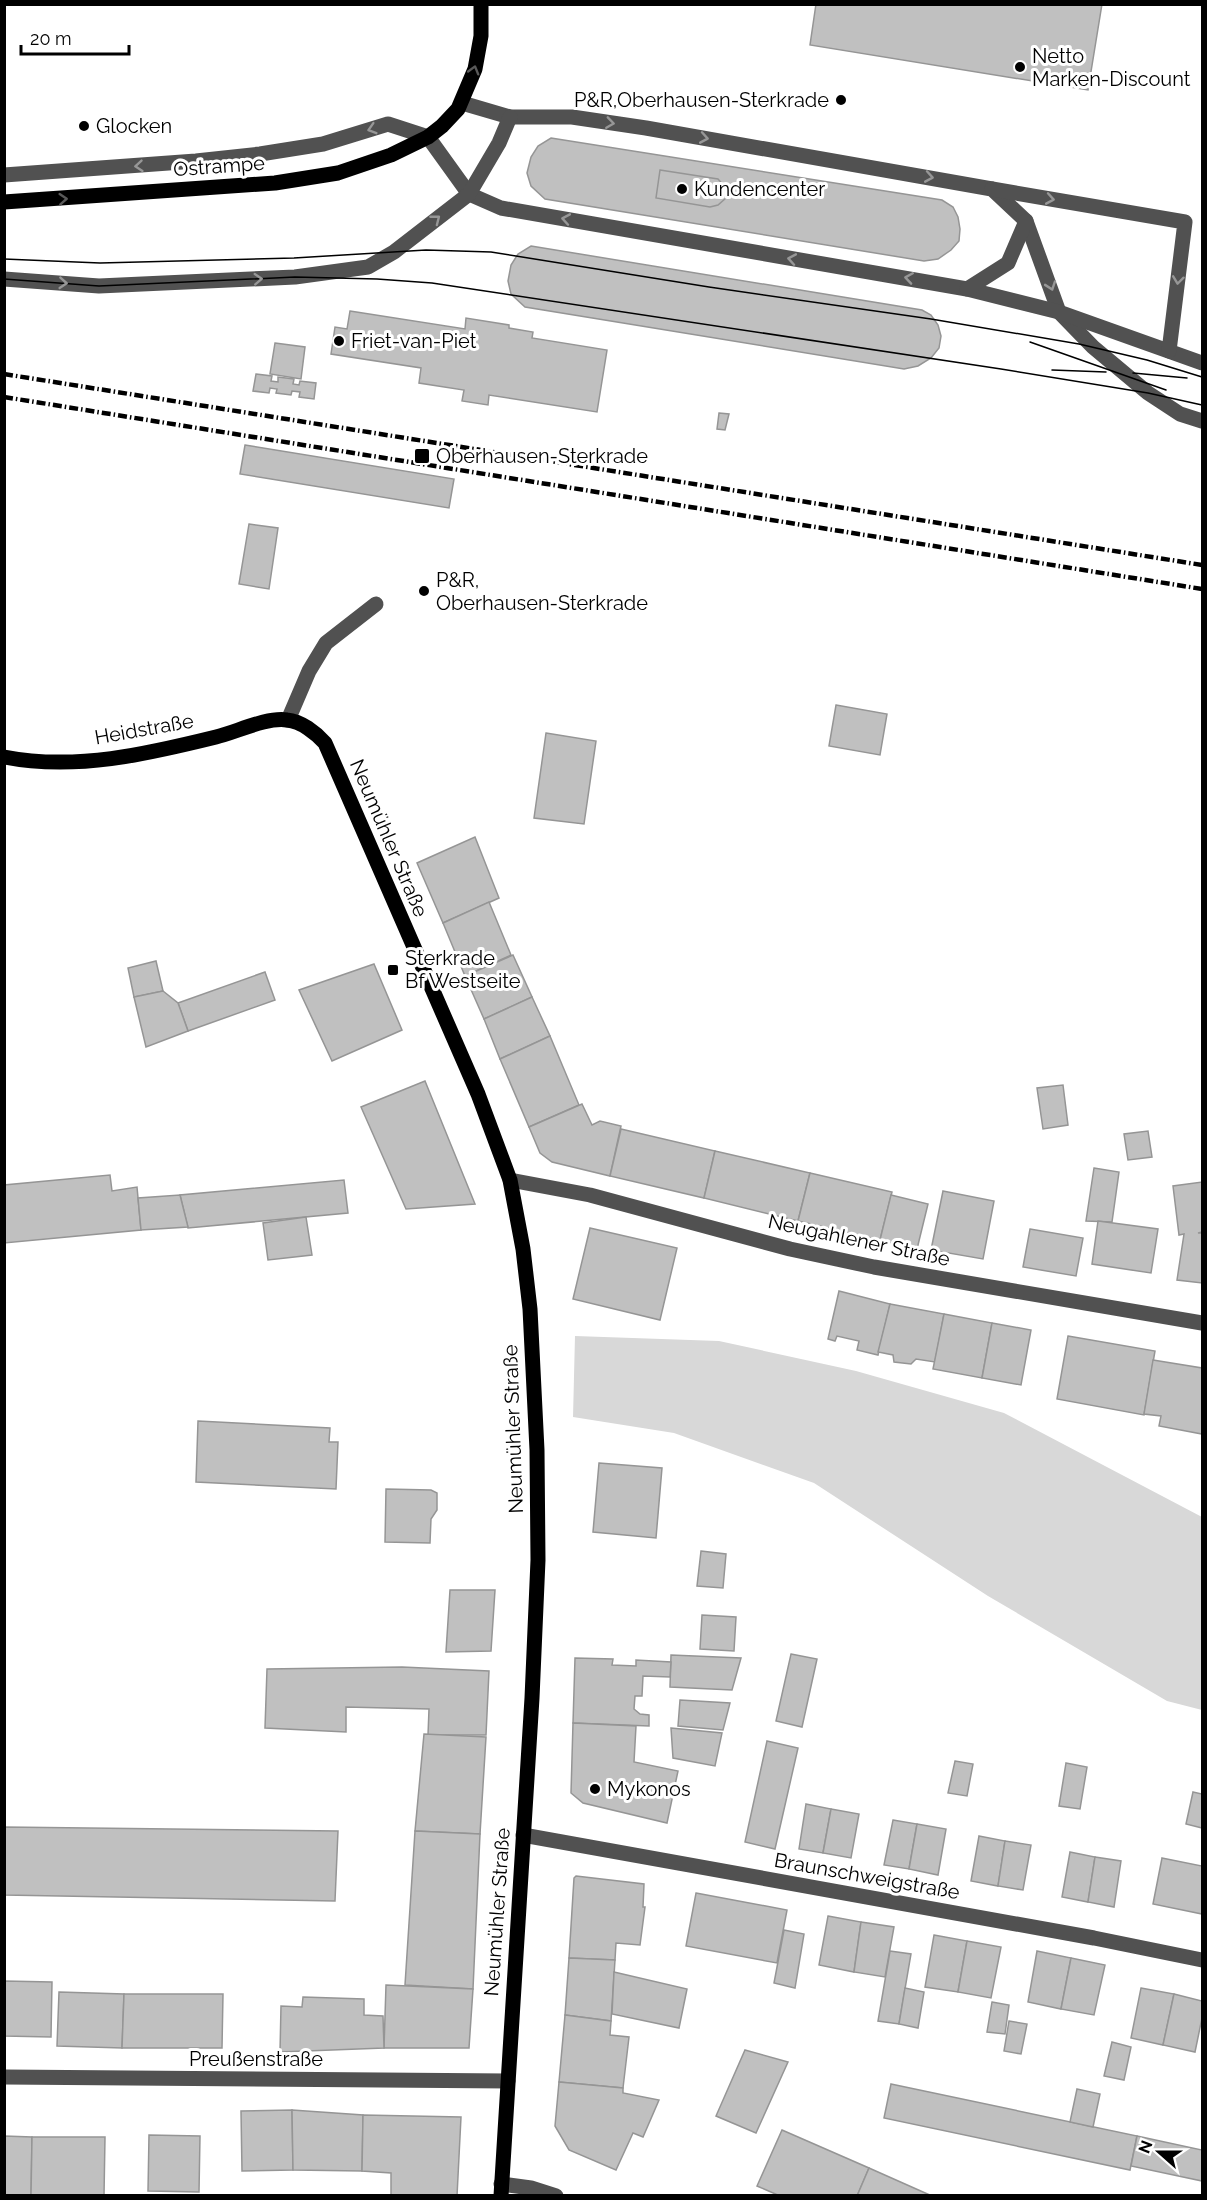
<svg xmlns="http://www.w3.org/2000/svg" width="1207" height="2200" viewBox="0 0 1207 2200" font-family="Raleway,sans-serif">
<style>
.green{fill:#d8d8d8}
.building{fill:#c0c0c0;stroke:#959595;stroke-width:1.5}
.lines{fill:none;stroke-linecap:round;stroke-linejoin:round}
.minor{stroke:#515151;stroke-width:15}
.major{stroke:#000;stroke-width:15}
.tram{stroke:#000;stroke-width:1.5}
.rail{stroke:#000;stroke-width:4.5;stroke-dasharray:9 3 1.5 3;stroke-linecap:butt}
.oneway{stroke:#595959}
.oneway2{stroke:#979797}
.poi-dot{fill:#000;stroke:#fff;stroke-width:2}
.labels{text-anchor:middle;stroke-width:6;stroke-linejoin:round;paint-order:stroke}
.poi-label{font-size:20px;fill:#000;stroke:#fff;text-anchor:start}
.street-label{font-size:20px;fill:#000;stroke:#fff}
</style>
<rect width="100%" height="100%" fill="#fff"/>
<path class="green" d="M575 1336 719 1341 856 1371 1004 1413 1202 1517V1710L1167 1701 988 1596 814 1483 674 1433 573 1417Z"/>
<g class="building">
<path d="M816 4H1102L1088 90 810 45Z"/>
<path d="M551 138 942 200 953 207 958 217 960 229 959 241 951 250 938 259 924 261 545 199 531 186 527 173 531 157 538 146Z"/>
<path d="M660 170 718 179 725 187 726 198 718 205 710 207 656 198Z"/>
<path d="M531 246 922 310 931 315 938 325 941 336 939 348 931 358 918 366 904 369 525 307 511 294 508 281 511 265 518 254Z"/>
<path d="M350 311 465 329 466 318 509 325V328L533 332 532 338 607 350 597 412 489 395 488 405 462 401 464 390 419 383 421 368 331 354 335 327 347 329Z"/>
<path d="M275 343 305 347 301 379 270 374Z"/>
<path d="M256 374 272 376 271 381 278 382V377L294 379 293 384 299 385 300 381 316 383 314 399 299 397 300 392 292 391 291 395 276 393 277 389 270 388 269 393 253 391Z"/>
<path d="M719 413 729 414 725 430 717 429Z"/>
<path d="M245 445 454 479 449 508 240 474Z"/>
<path d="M249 524 278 528 269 589 239 584Z"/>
<path d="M836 705 887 714 880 755 829 746Z"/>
<path d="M546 733 596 741 584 824 534 818Z"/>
<path d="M475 837 499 898 443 923 417 863Z"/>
<path d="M489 902 511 955 465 976 443 923Z"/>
<path d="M513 955 532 997 484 1019 465 976Z"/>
<path d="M156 961 163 991 134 997 128 968Z"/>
<path d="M374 964 402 1030 332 1061 299 990Z"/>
<path d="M265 972 275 1000 188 1031 178 1003Z"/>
<path d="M163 991 178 1003 188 1031 146 1047 134 997Z"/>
<path d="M532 997 550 1036 500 1059 484 1019Z"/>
<path d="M550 1036 579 1105 529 1127 500 1059Z"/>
<path d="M425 1081 475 1204 406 1209 361 1107Z"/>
<path d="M1063 1085 1068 1125 1043 1129 1037 1088Z"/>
<path d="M582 1104 592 1125 600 1121 621 1126 610 1176 552 1162 540 1153 529 1127Z"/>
<path d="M621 1129 715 1151 704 1198 610 1176Z"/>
<path d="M1148 1131 1152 1157 1128 1160 1124 1134Z"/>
<path d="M715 1151 810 1173 798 1221 704 1198Z"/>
<path d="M1094 1168 1119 1172 1112 1222 1086 1221Z"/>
<path d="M810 1173 892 1192 880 1240 798 1221Z"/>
<path d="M110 1175 112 1191 137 1187 141 1230 4 1243V1185Z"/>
<path d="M344 1180 348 1213 188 1228 180 1195Z"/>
<path d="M1202 1182V1232L1198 1233H1202V1283L1177 1280 1184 1234 1179 1235 1173 1186Z"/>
<path d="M943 1191 994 1201 983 1259 931 1250Z"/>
<path d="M180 1195 188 1227 141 1230 138 1198Z"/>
<path d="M891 1195 928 1204 917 1249 880 1240Z"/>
<path d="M306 1217 312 1255 268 1260 263 1223Z"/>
<path d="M1098 1221 1158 1229 1151 1273 1092 1264Z"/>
<path d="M590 1228 677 1248 660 1320 573 1299Z"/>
<path d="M1030 1229 1083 1238 1076 1276 1023 1267Z"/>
<path d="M839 1291 890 1304 878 1355 857 1350 859 1341 837 1336 835 1341 828 1339Z"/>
<path d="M890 1304 944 1314 935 1362 916 1359 911 1364 894 1362 893 1355 878 1352Z"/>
<path d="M944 1314 992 1323 982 1378 933 1369Z"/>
<path d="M992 1323 1031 1330 1021 1385 982 1378Z"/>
<path d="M1068 1336 1155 1351 1144 1415 1057 1399Z"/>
<path d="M1153 1360 1202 1368V1434L1159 1426 1161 1416 1144 1414Z"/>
<path d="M198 1421 330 1428 329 1442H338L336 1489 196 1482Z"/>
<path d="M599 1463 662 1468 656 1538 593 1532Z"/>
<path d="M386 1489 431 1490 437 1493V1510L431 1519 430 1543 385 1542Z"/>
<path d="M701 1551 726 1554 723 1588 697 1586Z"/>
<path d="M450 1590H495L491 1651 446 1652Z"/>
<path d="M702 1615 736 1617 734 1651 700 1649Z"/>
<path d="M791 1654 817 1659 802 1727 776 1721Z"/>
<path d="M671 1655 741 1658 732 1690 670 1687Z"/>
<path d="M575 1658 613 1659 612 1665 636 1666V1660L671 1662 670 1677 643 1676 642 1696H635L634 1709 640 1714 649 1715V1726L573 1723Z"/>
<path d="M402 1667 489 1671 486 1735H428L429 1709 346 1707V1732L265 1728 267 1669Z"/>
<path d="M680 1700 730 1703 723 1730 678 1726Z"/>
<path d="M573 1723 636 1726 634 1762 678 1771 667 1823 583 1803 571 1793Z"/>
<path d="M671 1728 722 1733 715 1766 673 1758Z"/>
<path d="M424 1734 486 1737 480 1834 415 1831Z"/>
<path d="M767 1741 798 1748 775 1849 745 1842Z"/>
<path d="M955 1761 973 1764 967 1796 948 1793Z"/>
<path d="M1066 1763 1087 1767 1080 1809 1059 1806Z"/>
<path d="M1193 1792 1202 1794V1828L1186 1824Z"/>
<path d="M806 1804 831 1809 823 1853 799 1849Z"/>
<path d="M831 1809 859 1814 851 1858 823 1853Z"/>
<path d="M893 1820 917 1824 909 1869 884 1865Z"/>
<path d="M917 1824 946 1829 938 1875 909 1869Z"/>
<path d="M4 1827 338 1831 335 1901 4 1895Z"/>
<path d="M415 1831 480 1834 473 1989 405 1985Z"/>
<path d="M979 1836 1005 1841 998 1886 971 1881Z"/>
<path d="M1005 1841 1031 1845 1023 1890 998 1886Z"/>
<path d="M1070 1852 1095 1857 1088 1902 1062 1897Z"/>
<path d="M1095 1857 1121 1861 1114 1907 1088 1902Z"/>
<path d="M1162 1858 1202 1866V1914L1153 1904Z"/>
<path d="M576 1876 644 1884 643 1907H645L640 1945 616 1943 615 1960 569 1958 574 1878Z"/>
<path d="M696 1893 787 1910 777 1963 686 1946Z"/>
<path d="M828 1916 861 1922 854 1972 819 1965Z"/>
<path d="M861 1922 894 1927 885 1977 854 1972Z"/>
<path d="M784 1930 804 1934 795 1988 774 1983Z"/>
<path d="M934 1935 967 1941 958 1992 925 1987Z"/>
<path d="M967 1941 1001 1947 991 1998 958 1992Z"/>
<path d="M890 1951 911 1954 899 2024 878 2021Z"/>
<path d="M1037 1951 1071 1958 1061 2009 1028 2002Z"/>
<path d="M569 1958 615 1960 611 2021 565 2015Z"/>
<path d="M1071 1958 1105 1965 1094 2015 1061 2009Z"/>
<path d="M614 1972 687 1989 679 2028 612 2014Z"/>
<path d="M4 1981 52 1982 51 2037 4 2036Z"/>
<path d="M386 1985 473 1989 469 2048H384Z"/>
<path d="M905 1988 924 1992 918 2028 899 2024Z"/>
<path d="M1141 1988 1174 1994 1163 2045 1131 2038Z"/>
<path d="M59 1992 124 1994 122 2048 57 2046Z"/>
<path d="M124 1994H223L222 2048H122Z"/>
<path d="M1174 1994 1202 2001V2018L1195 2052 1163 2045Z"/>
<path d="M303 1997 364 1999V2015L383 2016 384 2048 280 2052 281 2006 302 2007Z"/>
<path d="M992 2002 1009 2005 1005 2034 987 2032Z"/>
<path d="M565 2015 611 2021 610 2035 629 2037 623 2088 559 2082Z"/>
<path d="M1009 2021 1027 2024 1021 2054 1004 2051Z"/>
<path d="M1112 2042 1131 2047 1124 2080 1104 2076Z"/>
<path d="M745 2050 788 2062 756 2133 716 2116Z"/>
<path d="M559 2082 623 2088V2093L659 2100 643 2137 633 2133 616 2170 569 2150 555 2126Z"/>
<path d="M891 2084 1137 2136 1130 2170 884 2118Z"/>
<path d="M1077 2089 1100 2094 1093 2127 1070 2122Z"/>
<path d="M292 2110 293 2170 242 2171 241 2111Z"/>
<path d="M292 2110 363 2115 362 2171 293 2170Z"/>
<path d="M363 2115 461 2117 457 2196H391V2173L362 2171Z"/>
<path d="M782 2130 869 2168 857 2196H780L757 2186Z"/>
<path d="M149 2135 200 2136 199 2192 148 2191Z"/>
<path d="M4 2136 32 2137 31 2196H4Z"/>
<path d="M1137 2136 1202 2150V2181L1131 2166Z"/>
<path d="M32 2137H105L104 2196H31Z"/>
<path d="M869 2168 932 2196H857Z"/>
</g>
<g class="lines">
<g class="minor">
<path d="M462 103 510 117H572L646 128 992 189 1026 221 1059 312 1093 347 1148 393 1180 414 1202 421"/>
<path d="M4 175 196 161 260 154 323 144 388 124 428 137 469 194 501 208 967 289 1059 312 1202 363"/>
<path d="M992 189 1185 222 1169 351"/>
<path d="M4 279 99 286 295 277 368 267 394 252 469 194 499 143 510 117"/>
<path d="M967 289 1008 263 1026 221"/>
<path d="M288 720 309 671 326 643 376 604"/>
<path d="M510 1180 590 1195 790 1249 874 1267 1202 1323"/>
<path d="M523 1835 1094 1938 1202 1960"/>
<path d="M4 2077 508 2081"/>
<path d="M501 2184 531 2188 556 2196"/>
</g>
<g class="major">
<path d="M4 202 275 183 338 173 391 155 428 137 442 126 458 109 475 69 481 36V4"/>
<path d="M4 757C76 771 147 754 216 737 237 732 266 717 287 720 301 721 316 733 325 743L478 1094 510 1180 523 1249 530 1309 537 1450 538 1560 532 1698 501 2196"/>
</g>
<g class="tram">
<path d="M4 259 100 263 294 258 426 250 491 252 709 287 931 319 1079 344 1147 360 1202 377"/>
<path d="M4 279 99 286 295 277 377 279 432 283 1001 369 1148 393 1202 405"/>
<path d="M1030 342 1166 390"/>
<path d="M1052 370 1106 372"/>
<path d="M1133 373 1187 378"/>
</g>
<g class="rail">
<path d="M4 374 1202 565"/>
<path d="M4 397 1202 589"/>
</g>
</g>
<defs><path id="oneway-chevron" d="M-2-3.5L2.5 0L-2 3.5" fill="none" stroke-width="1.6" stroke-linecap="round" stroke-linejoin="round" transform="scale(1.5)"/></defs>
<g class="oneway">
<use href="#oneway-chevron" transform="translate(474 70) rotate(-74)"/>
<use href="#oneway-chevron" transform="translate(63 199) rotate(-4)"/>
</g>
<g class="oneway2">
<use href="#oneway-chevron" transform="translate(610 123) rotate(8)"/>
<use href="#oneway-chevron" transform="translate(372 129) rotate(163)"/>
<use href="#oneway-chevron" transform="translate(704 138) rotate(10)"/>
<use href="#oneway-chevron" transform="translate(139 166) rotate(175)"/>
<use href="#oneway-chevron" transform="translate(929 177) rotate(10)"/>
<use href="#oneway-chevron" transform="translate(1050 199) rotate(10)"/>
<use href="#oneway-chevron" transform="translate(436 219) rotate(-38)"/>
<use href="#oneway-chevron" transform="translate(566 219) rotate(-170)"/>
<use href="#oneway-chevron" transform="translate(792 259) rotate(-170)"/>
<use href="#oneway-chevron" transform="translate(909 278) rotate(-171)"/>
<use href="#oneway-chevron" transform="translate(258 279) rotate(-3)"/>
<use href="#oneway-chevron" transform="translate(1178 280) rotate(97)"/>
<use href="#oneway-chevron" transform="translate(63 283) rotate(4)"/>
<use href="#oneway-chevron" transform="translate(1051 286) rotate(71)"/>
</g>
<g class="poi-dot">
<circle cx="1020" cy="67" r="6"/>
<circle cx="841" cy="100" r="6"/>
<circle cx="84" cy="126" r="6"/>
<circle cx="682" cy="189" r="6"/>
<circle cx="339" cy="341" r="6"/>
<rect x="414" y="448" width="16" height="16" rx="3"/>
<circle cx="424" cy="591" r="6"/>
<rect x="387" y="964" width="12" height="12" rx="3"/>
<circle cx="595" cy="1789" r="6"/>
</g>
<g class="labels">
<g class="poi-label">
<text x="1032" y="63">Netto<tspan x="1032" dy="23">Marken-Discount</tspan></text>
<text x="829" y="107" text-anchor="end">P&amp;R,Oberhausen-Sterkrade</text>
<text x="96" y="133">Glocken</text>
<text x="694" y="196">Kundencenter</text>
<text x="351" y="348">Friet-van-Piet</text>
<text x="436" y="463">Oberhausen-Sterkrade</text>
<text x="436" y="587">P&amp;R,<tspan x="436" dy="23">Oberhausen-Sterkrade</tspan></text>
<text x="405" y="965">Sterkrade<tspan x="405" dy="23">Bf Westseite</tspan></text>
<text x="607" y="1796">Mykonos</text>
</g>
<g class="street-label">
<text transform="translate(219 166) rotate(-4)" y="7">Ostrampe</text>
<text transform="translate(144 729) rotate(-10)" y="7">Heidstraße</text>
<text transform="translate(389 838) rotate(67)" y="7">Neumühler Straße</text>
<text transform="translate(859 1240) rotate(12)" y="7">Neugahlener Straße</text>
<text transform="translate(513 1429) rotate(-92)" y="7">Neumühler Straße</text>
<text transform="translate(867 1876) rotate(10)" y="7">Braunschweigstraße</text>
<text transform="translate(497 1912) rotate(-86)" y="7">Neumühler Straße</text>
<text x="256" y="2066">Preußenstraße</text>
</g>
</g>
<rect width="1207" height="2200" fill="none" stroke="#000000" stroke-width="12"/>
<g transform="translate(1159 2152) rotate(291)" stroke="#ffffff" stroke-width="4.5" paint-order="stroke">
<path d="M0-4.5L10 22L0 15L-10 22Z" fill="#000000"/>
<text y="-9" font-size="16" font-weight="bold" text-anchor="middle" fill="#000000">N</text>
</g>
<path d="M21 45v9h108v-9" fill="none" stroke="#000000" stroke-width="3"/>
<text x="30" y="45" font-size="18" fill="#000000" stroke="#ffffff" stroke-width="4.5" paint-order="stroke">20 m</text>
</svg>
